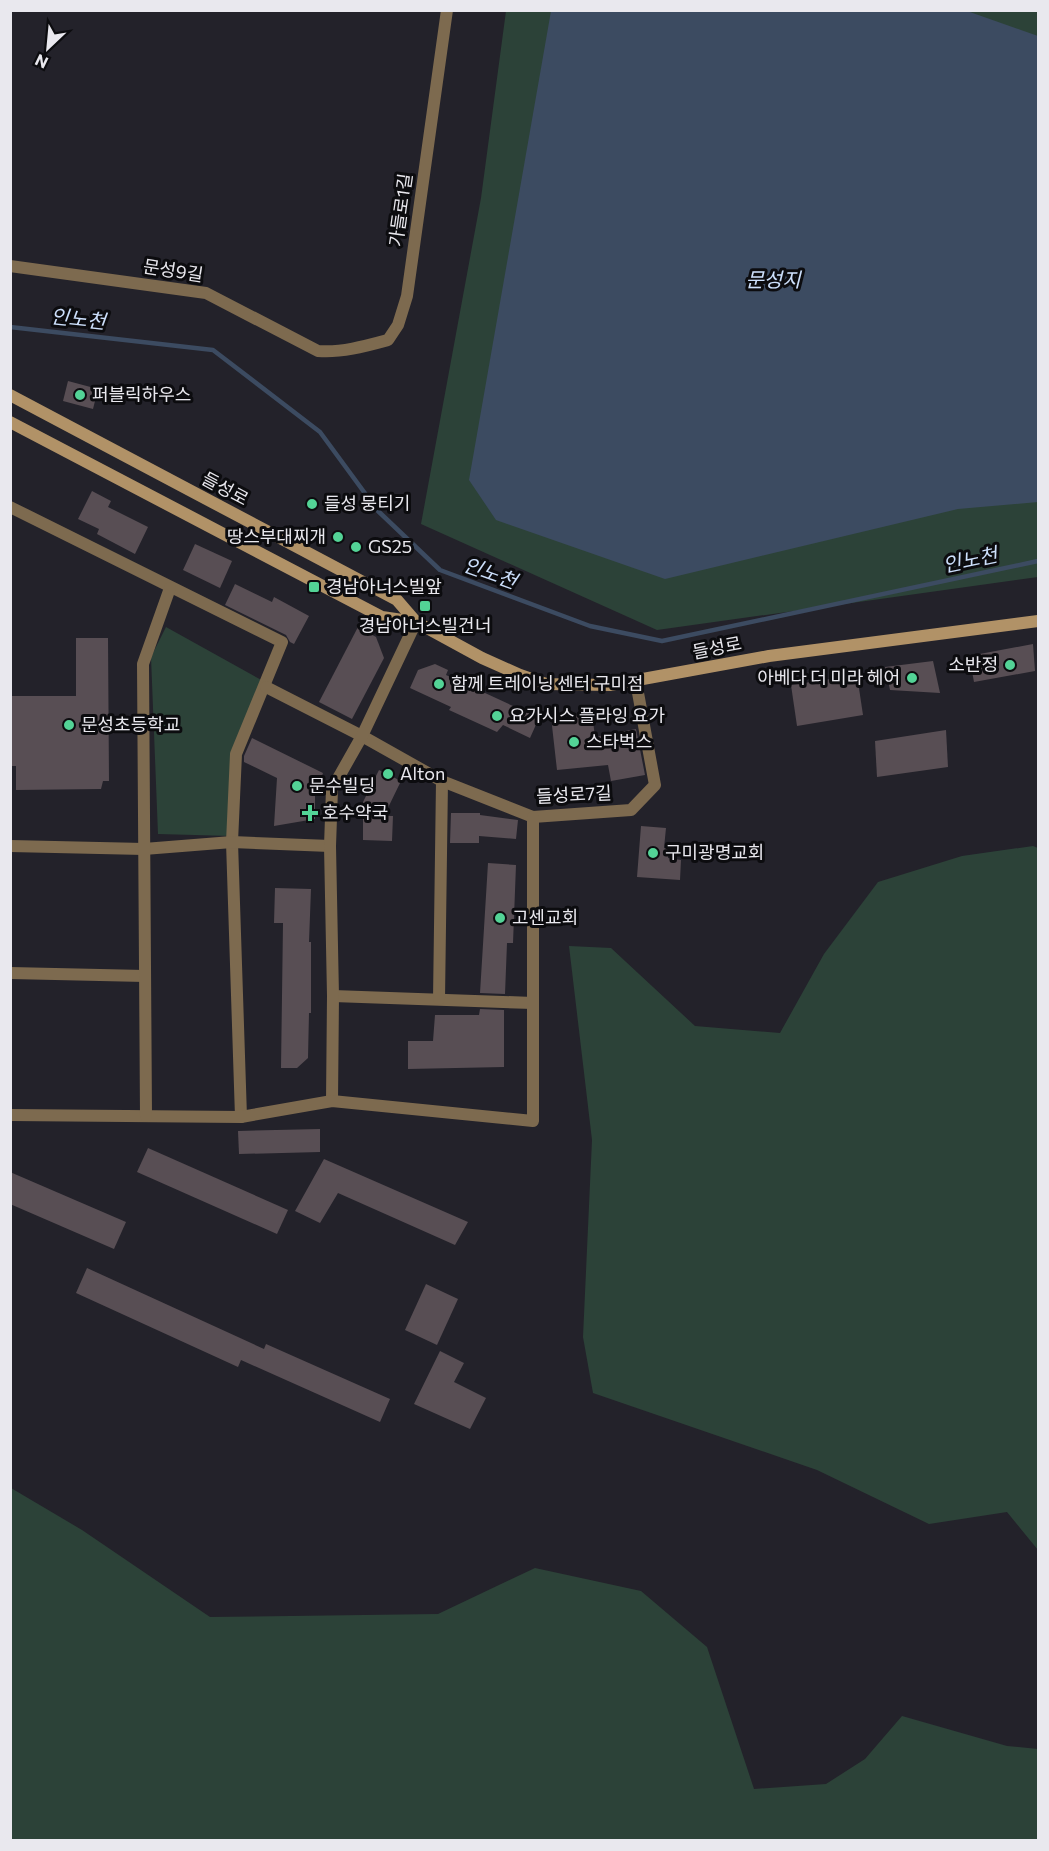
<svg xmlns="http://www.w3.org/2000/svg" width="1049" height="1851" viewBox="0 0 1049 1851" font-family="Commissioner,'Noto Sans KR',sans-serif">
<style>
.green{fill:#2c4238}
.water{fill:#3c4b61}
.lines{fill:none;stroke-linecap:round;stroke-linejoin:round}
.stream{stroke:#3c4b61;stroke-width:4.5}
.building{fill:#584e54}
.street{stroke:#7d6a4f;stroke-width:12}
.secondary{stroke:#b19267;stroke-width:12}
.poi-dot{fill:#53d396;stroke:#0c0c0f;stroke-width:2}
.labels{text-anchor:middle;stroke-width:6;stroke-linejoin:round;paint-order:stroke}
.street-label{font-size:18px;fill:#e9e8ee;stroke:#0c0c0f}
.poi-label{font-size:18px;fill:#e9e8ee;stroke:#0c0c0f;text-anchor:start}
.water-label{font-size:20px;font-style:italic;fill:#cde0fc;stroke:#0c0c0f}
</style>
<rect width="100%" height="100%" fill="#23222a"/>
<g class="green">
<path d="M506 11H1038V577L657 630 421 524 481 198Z"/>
<path d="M166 627 265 682 234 754 231 836 158 834 151 657Z"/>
<path d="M1033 846 1038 848V1550L1007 1512 929 1524 817 1470 593 1393 583 1337 592 1140 569 946 611 948 695 1026 780 1033 824 954 878 882 962 856Z"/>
<path d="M11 1488 82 1530 210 1617 438 1614 535 1568 641 1591 707 1647 754 1789 826 1784 865 1759 902 1716 1007 1746 1038 1749V1840H11Z"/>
</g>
<path class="water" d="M967 11 1038 36V502L958 509 665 579 496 520 469 480 551 11Z"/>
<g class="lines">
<path class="stream" d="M10 327 213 350 320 432 378 511 440 570 590 626 662 641 1038 561"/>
</g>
<g class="building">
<path d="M68 381 98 389 93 409 63 401Z"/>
<path d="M92 491 111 501 108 507 148 527 135 554 97 534 99 529 78 519Z"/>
<path d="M195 544 232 561 220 588 183 570Z"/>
<path d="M235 584 272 602 274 597 309 616 294 644 290 642 286 635 225 605Z"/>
<path d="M358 627 376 637 384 658 352 719 319 702Z"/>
<path d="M76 638H108L109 781H103L101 789 16 790V766H10V696H76Z"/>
<path d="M1033 644 1035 671 974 682 969 656Z"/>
<path d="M933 661 940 693 890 690 885 667Z"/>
<path d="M435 664 448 670 446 675 539 718 530 738 503 725 497 732 449 710 451 707 410 688 418 670Z"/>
<path d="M857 675 863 715 797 726 791 685Z"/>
<path d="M592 713 595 737 636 729 645 775 611 781 608 765 557 770 551 717Z"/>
<path d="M946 730 948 767 877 777 875 741Z"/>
<path d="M252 738 323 773 315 794V819L274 826 277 778 244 762V756Z"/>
<path d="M379 770 401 781 384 816H393L392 841 363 840V802Z"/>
<path d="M451 813H480V815L518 820 516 839 479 836V843H450Z"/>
<path d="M641 826 666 828 664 848 668 849V858L681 860 680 880 637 877Z"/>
<path d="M488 863 516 865 513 943H507L505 994 480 993Z"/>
<path d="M275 888 311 889 309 942H311V1013H309L308 1058 297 1068H281L283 923H274Z"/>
<path d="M480 1009 504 1010V1067L408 1069V1041H433L435 1015H479Z"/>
<path d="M320 1129V1152L239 1154 238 1131Z"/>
<path d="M148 1148 288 1210 277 1234 137 1172Z"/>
<path d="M324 1159 468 1222 455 1245 338 1193 320 1223 295 1211Z"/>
<path d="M10 1172 126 1222 114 1249 10 1204Z"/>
<path d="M87 1268 264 1349 266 1344 390 1399 380 1422 241 1360 238 1367 76 1293Z"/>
<path d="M426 1284 458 1299 437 1345 405 1330Z"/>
<path d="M440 1351 464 1363 454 1382 486 1398 470 1429 414 1404Z"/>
</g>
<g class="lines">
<g class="street">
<path d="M10 266 206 293 318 351C341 353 366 346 388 340L398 325 407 296 447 10"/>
<path d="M10 507 282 642 236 754 232 842 241 1117"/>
<path d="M266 687 362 736 442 781 533 817 631 810 655 785 636 682"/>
<path d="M10 846 144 849 232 842 330 846"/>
<path d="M10 973 145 976"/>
<path d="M333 996 533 1003"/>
<path d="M439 999 442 781"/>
<path d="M332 1101 333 996 330 846 332 789 362 736 416 622"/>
<path d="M10 1115 241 1117 332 1101 533 1121V817"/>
<path d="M146 1116 143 664 170 588"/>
</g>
<g class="secondary">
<path d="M10 395 397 600 416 622"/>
<path d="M10 422 382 617 416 622 482 658 520 675 546 684 610 685 769 656 1038 621"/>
</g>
</g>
<g class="poi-dot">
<circle cx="80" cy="395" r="6"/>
<circle cx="312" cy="504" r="6"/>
<circle cx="338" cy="537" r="6"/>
<circle cx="356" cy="547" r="6"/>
<rect x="308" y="581" width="12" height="12" rx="3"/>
<rect x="419" y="600" width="12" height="12" rx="3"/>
<circle cx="1010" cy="665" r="6"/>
<circle cx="912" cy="678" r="6"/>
<circle cx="439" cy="684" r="6"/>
<circle cx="497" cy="716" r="6"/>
<circle cx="69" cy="725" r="6"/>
<circle cx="574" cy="742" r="6"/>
<circle cx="388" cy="774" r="6"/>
<circle cx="297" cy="786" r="6"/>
<path d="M307 804h6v6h6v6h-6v6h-6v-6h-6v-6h6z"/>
<circle cx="653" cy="853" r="6"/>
<circle cx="500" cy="918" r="6"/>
</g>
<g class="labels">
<g class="street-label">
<text transform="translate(401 210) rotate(-82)" y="6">가들로1길</text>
<text transform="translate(173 271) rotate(9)" y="6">문성9길</text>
<text transform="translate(225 489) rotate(28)" y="6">들성로</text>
<text transform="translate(717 648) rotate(-11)" y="6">들성로</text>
<text transform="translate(574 795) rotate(-3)" y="6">들성로7길</text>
</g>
<g class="poi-label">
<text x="92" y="401">퍼블릭하우스</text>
<text x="324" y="510">들성 뭉티기</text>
<text x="326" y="543" text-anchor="end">땅스부대찌개</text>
<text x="368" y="553">GS25</text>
<text x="326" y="593">경남아너스빌앞</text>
<text x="425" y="632" text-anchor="middle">경남아너스빌건너</text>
<text x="998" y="671" text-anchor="end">소반정</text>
<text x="900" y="684" text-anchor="end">아베다 더 미라 헤어</text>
<text x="451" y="690">함께 트레이닝 센터 구미점</text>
<text x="509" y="722">요가시스 플라잉 요가</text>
<text x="81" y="731">문성초등학교</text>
<text x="586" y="748">스타벅스</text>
<text x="400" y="780">Alton</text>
<text x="309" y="792">문수빌딩</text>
<text x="322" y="819">호수약국</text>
<text x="665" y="859">구미광명교회</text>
<text x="512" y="924">고센교회</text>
</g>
<g class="water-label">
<text x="773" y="287">문성지</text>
<text transform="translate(78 319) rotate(6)" y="7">인노천</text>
<text transform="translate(970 560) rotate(-12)" y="7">인노천</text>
<text transform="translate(490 573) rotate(20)" y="7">인노천</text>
</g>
</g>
<rect width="1049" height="1851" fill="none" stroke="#e9e8ee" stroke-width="24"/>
<g transform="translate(48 48) rotate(206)" stroke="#0c0c0f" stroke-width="4.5" paint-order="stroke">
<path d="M0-4.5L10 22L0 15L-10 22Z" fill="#e9e8ee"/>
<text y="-9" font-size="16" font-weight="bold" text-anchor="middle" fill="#e9e8ee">N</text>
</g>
</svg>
